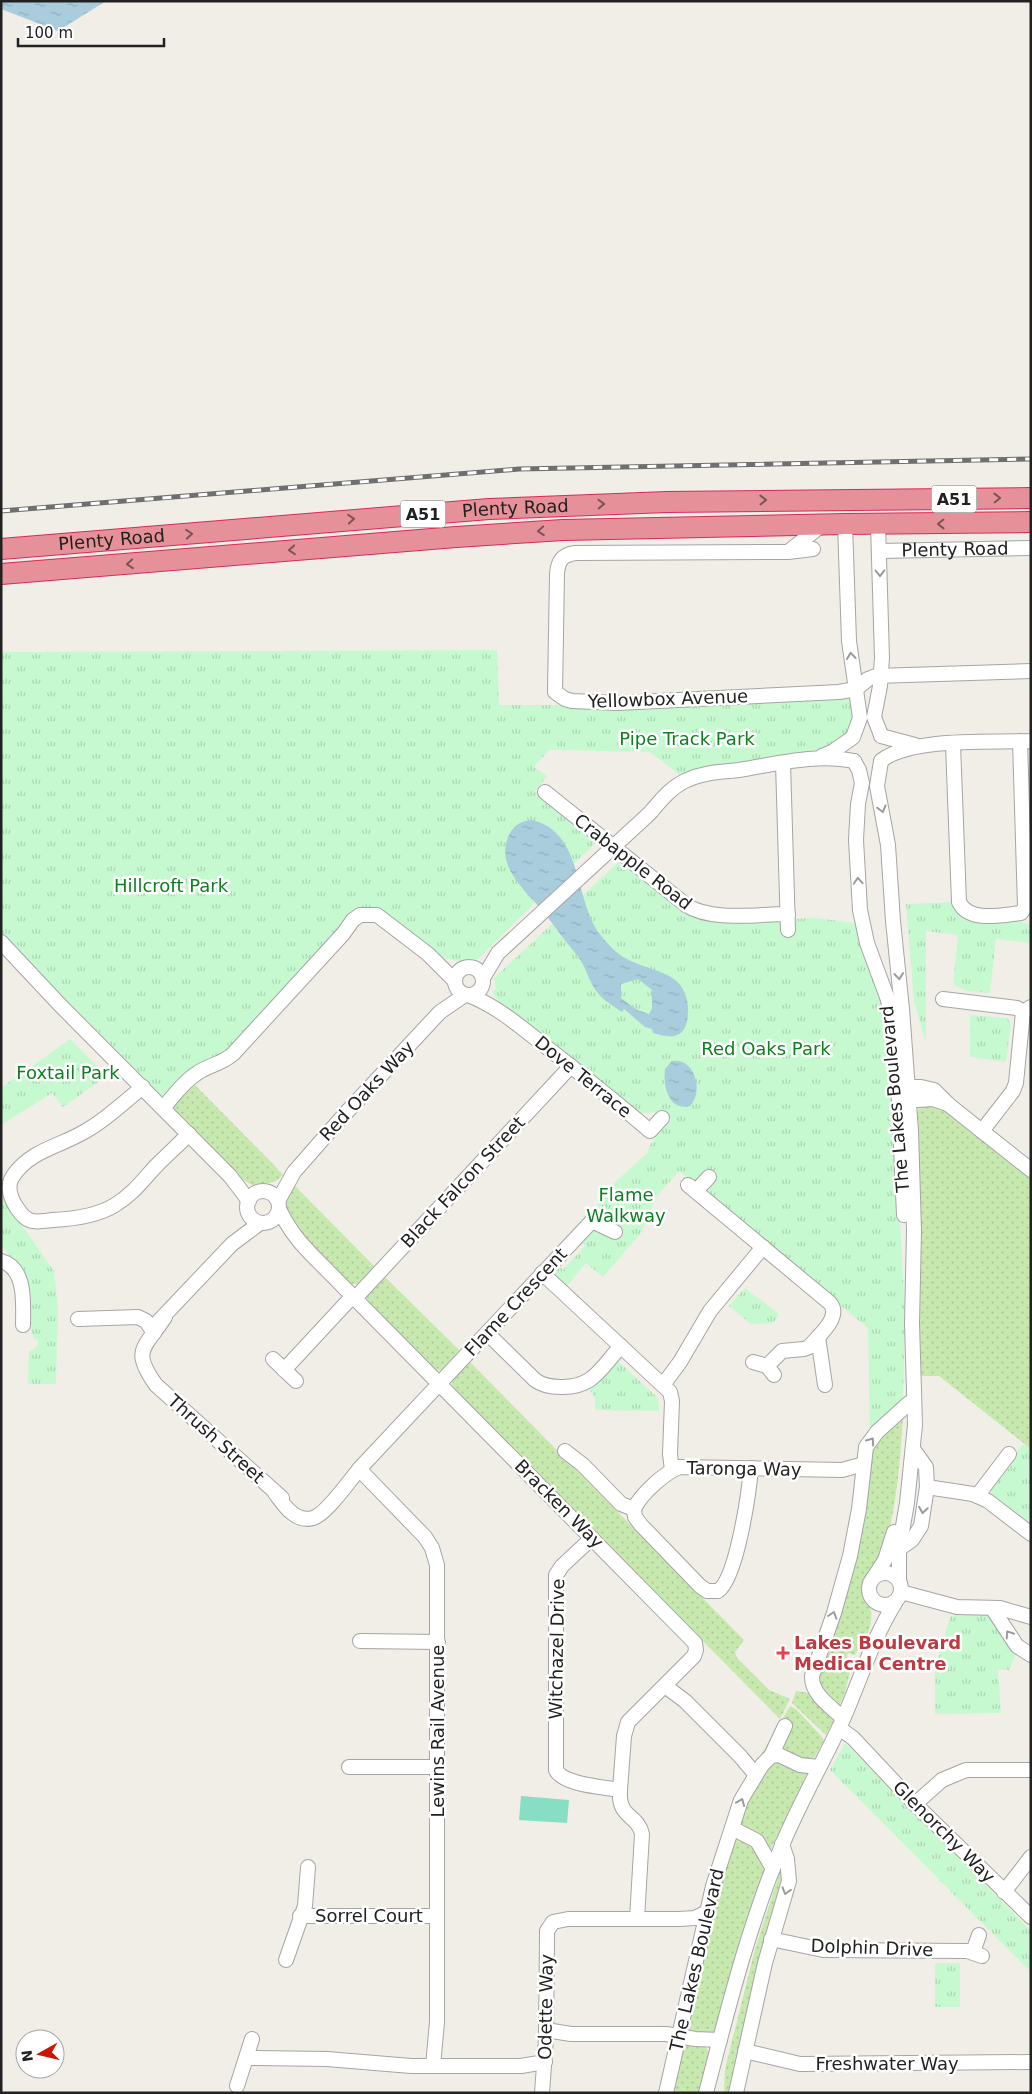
<svg xmlns="http://www.w3.org/2000/svg" width="1032" height="2094" viewBox="0 0 1032 2094" font-family="'DejaVu Sans',sans-serif">
<style>
.grass{fill:url(#grass-dots)}
.park{fill:url(#park-tufts)}
.pitch{fill:#87dec4}
.water{fill:url(#water-ripples);fill-rule:evenodd}
.lines{fill:none;stroke-linecap:round;stroke-linejoin:round}
.minor-casing{stroke:#a5a5a5;stroke-width:16}
.highway-casing{stroke:#d92a57;stroke-width:22}
.minor{stroke:#fff;stroke-width:14}
.highway{stroke:#e6919a;stroke-width:20}
.rail-casing{stroke:#6f6f6f;stroke-width:5}
.rail{stroke:#fff;stroke-width:3;stroke-dasharray:9;stroke-linecap:butt}
.oneway{stroke:#7a5357}
.oneway2{stroke:#9b9b9b}
.health-dot{fill:#e0444e;stroke:#fff;stroke-width:2}
.labels{text-anchor:middle;stroke-width:5;stroke-linejoin:round;paint-order:stroke}
.shield{fill:#fff;stroke:#646464;stroke-width:1}
.shield-label{font-size:16px;font-weight:bold;fill:#212121}
.street-label{font-size:18px;fill:#212121;stroke:#fff}
.park-label{font-size:18px;fill:#0e8021;stroke:#fff}
.health-label{font-size:18px;font-weight:bold;fill:#be3a42;stroke:#fff;text-anchor:start}
</style>
<defs>
<pattern id="grass-dots" width="8" height="8" patternUnits="userSpaceOnUse" patternTransform="scale(1.25)"><rect width="8" height="8" fill="#c7e9af"/><path d="M2 2h.1M6 6h.1" fill="none" stroke="#abc896" stroke-width="1.8" stroke-linecap="round"/></pattern>
<pattern id="park-tufts" width="24" height="20" patternUnits="userSpaceOnUse" patternTransform="scale(1.25)"><rect width="24" height="20" fill="#c6f9cf"/><path d="M3 7l-1-3M5 7V3M7 7l1-3M15 17l-1-3M17 17v-4M19 17l1-3" fill="none" stroke="#aad5b1"/></pattern>
<pattern id="water-ripples" width="26" height="14" patternUnits="userSpaceOnUse" patternTransform="scale(1.25)"><rect width="26" height="14" fill="#a9cddd"/><path d="M2 4q2-2 4 0t4 0M15 11q2-2 4 0t4 0" fill="none" stroke="#91b0bd"/></pattern>
</defs>
<rect width="100%" height="100%" fill="#f1eee7"/>
<g class="grass">
<path d="M192 1082 274 1165 283 1175 276 1181 262 1185H252L238 1177 182 1116H177L174 1112V1103Z"/>
<path d="M929 1104 938 1105 1031 1177V1449L939 1376H919L916 1113 919 1108Z"/>
<path d="M291 1182 376 1268 360 1284H349C329 1264 288 1234 285 1204 284 1197 288 1189 291 1182Z"/>
<path d="M383 1275 462 1353C453 1361 447 1373 433 1370L368 1304 367 1294Z"/>
<path d="M468 1360 744 1640 735 1652 737 1658 769 1690 790 1699 780 1719 452 1388 453 1377Z"/>
<path d="M903 1418C900 1460 897 1506 885 1546 881 1559 870 1570 866 1584 864 1591 868 1598 870 1606 875 1628 865 1638 855 1655L848 1653 846 1661 852 1663 845 1693 839 1706 819 1689 816 1676 870 1448Z"/>
<path d="M796 1691 811 1693 832 1715 833 1722 826 1735 792 1703Z"/>
<path d="M790 1706 796 1709 822 1737 824 1740 815 1757 810 1761 766 1753 759 1758Z"/>
<path d="M775 1759 806 1770 807 1773 770 1851 740 1822C747 1795 758 1781 775 1759Z"/>
<path d="M734 1836 750 1841 764 1869 737 1953 718 2026 711 2035 684 2031 714 1897Z"/>
<path d="M782 1865 786 1877 732 2093H724L725 2069 755 1949Z"/>
<path d="M683 2042C689 2043 700 2043 706 2048 715 2055 703 2084 698 2093H670Z"/>
</g>
<g class="park">
<path d="M497 650 499 705H572L846 697 853 701 854 711 850 732 833 747 702 768 681 776 650 752 549 750 534 767 547 776 535 792 599 839 478 959 456 961 439 956 370 909 229 1052 166 1097C158 1097 154 1094 153 1087L68 1001C56 999 21 948 1 937V652Z"/>
<path d="M622 859 684 908 777 920 782 926 792 919 816 918 855 923 860 945 875 978 885 1010 883 1029 887 1054 891 1064 895 1120 905 1318 903 1398 901 1403 870 1433 868 1328 713 1200 710 1196 708 1188 692 1181 679 1171 656 1197 641 1233 603 1277 586 1263 566 1287 556 1278 555 1272 558 1265 563 1270 585 1246 580 1241C597 1222 602 1231 620 1239L624 1233 600 1217 597 1199 648 1152 649 1146 671 1119 662 1112 637 1113 500 1004 492 992 496 989 494 978Z"/>
<path d="M953 902 959 913 1019 921 1031 925V943L996 939 990 993 966 991 953 984 958 935 926 931V1042L914 1002 906 904Z"/>
<path d="M970 1015 1007 1018 1011 1023 1006 1062 970 1057Z"/>
<path d="M70 1039 107 1076 63 1107 52 1093 1 1125V1088Z"/>
<path d="M1 1195 54 1271 58 1307 56 1384H28L29 1351 35 1349 38 1344V1339L35 1340 30 1328 29 1297 24 1276 1 1244Z"/>
<path d="M745 1288 779 1314 773 1323 751 1324 729 1306Z"/>
<path d="M617 1360 658 1398 659 1411 595 1410V1397L589 1389Z"/>
<path d="M1023 1444 1031 1449V1524L988 1491 991 1485 996 1484 1011 1465 1010 1461Z"/>
<path d="M957 1614 989 1615 1017 1652 1009 1670H998L1001 1713 935 1714V1670L950 1617Z"/>
<path d="M845 1743 1031 1931V1972L830 1770Z"/>
<rect x="935" y="1963" width="25" height="44"/>
</g>
<path class="pitch" d="M521 1796 569 1800 567 1823 519 1820Z"/>
<g class="water">
<path d="M1 1H106L58 31 1 9Z"/>
<path d="M532 820C583 832 574 898 599 933 606 942 616 954 627 959 653 973 685 970 688 1007 688 1016 688 1025 682 1032 673 1040 662 1035 653 1033L652 1029 645 1027 624 1009 622 1012C610 1004 598 997 592 984 586 973 584 963 576 954 565 941 556 928 545 914 528 892 492 866 510 833 515 824 522 821 532 820ZM638 979 652 990V1008L649 1014 637 1010 621 998V984Z"/>
<path d="M672 1061C695 1057 704 1092 690 1106 668 1111 663 1086 665 1069Z"/>
</g>
<g class="lines">
<defs>
<g id="minor">
<path d="M845 524 849 641 860 718 853 737"/>
<path d="M878 524 882 658 880 686 874 717 881 735"/>
<path d="M813 549 788 552 575 553C562 555 558 561 557 574L555 692 565 699 572 701 618 703 839 692 856 689 868 679 876 676 1031 671"/>
<path id="s1" d="M879 551 1031 548"/>
<path d="M788 552 822 525"/>
<path d="M881 736 915 745"/>
<path d="M953 744 959 902C969 923 1002 915 1021 913L1025 907 1020 741"/>
<path d="M822 756 832 752 852 738"/>
<path d="M882 760C913 737 991 743 1031 741"/>
<path d="M854 761 859 770 862 783 858 804 856 840 860 910 867 943 887 997 892 1015 899 1101 904 1215"/>
<path d="M881 761 877 786 888 845 893 921 902 1009 911 1131 914 1231 912 1323 915 1425 907 1503 899 1549V1580"/>
<path d="M783 763 788 930"/>
<path d="M545 792 686 905C712 922 757 914 788 914"/>
<path d="M1 942 61 1006 230 1176 249 1201"/>
<circle cx="469" cy="981" r="14"/>
<path d="M483 978 498 953 650 813C661 800 671 787 687 780 704 772 721 772 739 770 777 764 816 753 854 761"/>
<path d="M468 995C497 1006 521 1027 545 1046 581 1074 616 1102 650 1131L662 1118"/>
<path d="M943 999 1017 1008 1023 1012"/>
<path d="M143 1087C125 1101 108 1118 89 1129 63 1146 31 1149 13 1176 6 1186 11 1199 17 1208 28 1225 35 1222 53 1220 73 1219 97 1216 115 1205 132 1195 143 1180 156 1166 167 1155 178 1145 189 1134"/>
<path d="M899 1087H921L934 1090 949 1105 1031 1170"/>
<path d="M901 1101 933 1099 948 1104"/>
<path d="M163 1108C173 1097 183 1082 196 1074 208 1065 220 1065 233 1054L343 934 353 920 360 915H377L428 954 454 980"/>
<path d="M982 1131 1013 1091 1016 1083 1023 1012 1031 1007"/>
<path d="M688 1185 830 1303C842 1317 818 1336 809 1347L804 1349 782 1351 767 1366"/>
<path d="M696 1191 709 1177"/>
<circle cx="263" cy="1207" r="16"/>
<path d="M278 1201 294 1172 344 1115 440 1012 465 995"/>
<path d="M279 1209C287 1226 297 1240 310 1253L695 1643 696 1650 694 1656 628 1722 624 1736 620 1790"/>
<path d="M1 1261C27 1268 23 1305 23 1325"/>
<path d="M542 1273 670 1392 672 1401 670 1454 672 1470"/>
<path d="M165 1317C144 1349 131 1350 156 1385L282 1498"/>
<path d="M78 1319 138 1317 146 1321 154 1333"/>
<path d="M157 1323 232 1244 260 1223"/>
<path d="M487 1333 535 1380C543 1386 551 1387 561 1387 593 1388 601 1368 621 1346"/>
<path d="M818 1337 825 1385"/>
<path d="M273 1359 296 1381"/>
<path d="M753 1362 767 1366 774 1375"/>
<path d="M284 1370 349 1300 359 1294 571 1066"/>
<path d="M663 1385 680 1362 710 1311 763 1247"/>
<path d="M565 1451 583 1465 621 1504 634 1509"/>
<path d="M359 1469 425 1537 432 1548 437 1565V2022L433 2066"/>
<path d="M927 1487 973 1494 988 1501 1031 1534"/>
<path d="M275 1493C284 1505 295 1523 313 1518 327 1514 351 1478 362 1466 439 1384 515 1302 592 1221L615 1232"/>
<path d="M977 1496 1009 1454"/>
<path d="M634 1509 635 1517 641 1525 700 1586 707 1591H718C737 1578 749 1492 751 1468"/>
<path d="M634 1509C640 1495 665 1472 680 1467L842 1470 864 1464"/>
<path d="M592 1538 562 1566 556 1575V1770C563 1785 604 1787 620 1790 618 1819 637 1813 642 1834L637 1919"/>
<path d="M899 1549 912 1540 921 1526 927 1487 926 1467 913 1449"/>
<circle cx="885" cy="1589" r="16"/>
<path d="M874 1577 885 1560 894 1532"/>
<path d="M901 1592 957 1607 1000 1608 1031 1617"/>
<path d="M992 1608 1017 1646 1031 1655"/>
<path d="M360 1641 438 1642"/>
<path d="M665 1686 685 1701 740 1756 756 1775"/>
<path d="M843 1718C831 1707 811 1694 812 1676L834 1613 850 1556 859 1509 866 1447 877 1432 909 1403"/>
<path d="M839 1728 853 1738 915 1804 1031 1917"/>
<path d="M771 1756 785 1726"/>
<path d="M349 1767H438"/>
<path d="M915 1804 942 1780 966 1770H1031"/>
<path d="M732 1828 757 1841 773 1869"/>
<path d="M1004 1892 1031 1857"/>
<path d="M300 1916H437"/>
<path d="M771 1939 823 1950 967 1951 982 1956"/>
<path d="M973 1952 979 1935"/>
<path d="M286 1960 305 1906 308 1867"/>
<path d="M546 2030 571 2034H666L695 2039 720 2040"/>
<path d="M745 2051 800 2064 1031 2062"/>
<path d="M247 2058 327 2059 411 2066H521L545 2062"/>
<path d="M237 2086 252 2039"/>
<path d="M542 2093 546 2038 547 1937V1931L553 1922 568 1919H679L695 1918 707 1912"/>
<path d="M666 2093 713 1886 741 1800 762 1765 771 1756 779 1755 800 1765 818 1767"/>
<path d="M706 2093C728 2008 749 1924 783 1843 801 1800 825 1759 844 1717 861 1678 872 1640 895 1603"/>
<path d="M736 2093 765 1963 789 1881 787 1859 782 1844"/>
</g>
<g id="highway">
<path id="s2" d="M1 549 489 509 667 502 1031 498"/>
<path d="M1 574 456 537 563 530 845 524 1031 522"/>
</g>
</defs>
<use href="#minor" class="minor-casing"/>
<use href="#highway" class="highway-casing"/>
<use href="#minor" class="minor"/>
<use href="#highway" class="highway"/>
<defs>
<path id="rail" d="M1 511 519 469 1031 459"/>
</defs>
<use href="#rail" class="rail-casing"/>
<use href="#rail" class="rail"/>
</g>
<defs><path id="oneway-chevron" d="M-2-3.5L2.5 0L-2 3.5" fill="none" stroke-width="1.6" stroke-linecap="round" stroke-linejoin="round" transform="scale(1.25)"/></defs>
<g class="oneway">
<use href="#oneway-chevron" transform="translate(997 498) rotate(-1)"/>
<use href="#oneway-chevron" transform="translate(763 500) rotate(-1)"/>
<use href="#oneway-chevron" transform="translate(601 504) rotate(-2)"/>
<use href="#oneway-chevron" transform="translate(351 519) rotate(-4)"/>
<use href="#oneway-chevron" transform="translate(941 524) rotate(179)"/>
<use href="#oneway-chevron" transform="translate(541 531) rotate(176)"/>
<use href="#oneway-chevron" transform="translate(189 534) rotate(-5)"/>
<use href="#oneway-chevron" transform="translate(292 550) rotate(175)"/>
<use href="#oneway-chevron" transform="translate(130 564) rotate(175)"/>
</g>
<g class="oneway2">
<use href="#oneway-chevron" transform="translate(880 573) rotate(89)"/>
<use href="#oneway-chevron" transform="translate(851 656) rotate(-96)"/>
<use href="#oneway-chevron" transform="translate(882 809) rotate(75)"/>
<use href="#oneway-chevron" transform="translate(858 881) rotate(-94)"/>
<use href="#oneway-chevron" transform="translate(899 976) rotate(84)"/>
<use href="#oneway-chevron" transform="translate(871 1441) rotate(-55)"/>
<use href="#oneway-chevron" transform="translate(923 1510) rotate(99)"/>
<use href="#oneway-chevron" transform="translate(833 1615) rotate(-72)"/>
<use href="#oneway-chevron" transform="translate(1009 1634) rotate(-123)"/>
<use href="#oneway-chevron" transform="translate(741 1802) rotate(-68)"/>
<use href="#oneway-chevron" transform="translate(786 1891) rotate(107)"/>
</g>
<path class="health-dot" d="M780.5 1645.5h5v5h5v5h-5v5h-5v-5h-5v-5h5z"/>
<g class="labels">
<g class="shield">
<rect x="931.5" y="485.5" width="45" height="27" rx="4"/>
<rect x="400.5" y="500.5" width="45" height="27" rx="4"/>
</g>
<g class="shield-label">
<text x="954" y="505">A51</text>
<text x="423" y="520">A51</text>
</g>
<g class="street-label">
<text dy="6" stroke="none"><textPath href="#s2" startOffset="516">Plenty Road</textPath></text>
<text dy="6" stroke="none"><textPath href="#s2" startOffset="111">Plenty Road</textPath></text>
<text dy="6" stroke="none"><textPath href="#s1" startOffset="76">Plenty Road</textPath></text>
<text transform="translate(668 699) rotate(-2)" y="6">Yellowbox Avenue</text>
<text transform="translate(633 862) rotate(38)" y="6">Crabapple Road</text>
<text transform="translate(583 1077) rotate(39)" y="6">Dove Terrace</text>
<text transform="translate(367 1091) rotate(-47)" y="6">Red Oaks Way</text>
<text transform="translate(895 1099) rotate(-95)" y="6">The Lakes Boulevard</text>
<text transform="translate(463 1182) rotate(-47)" y="6">Black Falcon Street</text>
<text transform="translate(516 1302) rotate(-47)" y="6">Flame Crescent</text>
<text transform="translate(216 1439) rotate(42)" y="6">Thrush Street</text>
<text transform="translate(744 1469) rotate(1)" y="6">Taronga Way</text>
<text transform="translate(559 1504) rotate(45)" y="6">Bracken Way</text>
<text transform="translate(557 1649) rotate(-89)" y="6">Witchazel Drive</text>
<text transform="translate(438 1731) rotate(-90)" y="6">Lewins Rail Avenue</text>
<text transform="translate(944 1832) rotate(45)" y="6">Glenorchy Way</text>
<text x="369" y="1922">Sorrel Court</text>
<text transform="translate(872 1948) rotate(2)" y="6">Dolphin Drive</text>
<text transform="translate(697 1960) rotate(-77)" y="6">The Lakes Boulevard</text>
<text transform="translate(546 2007) rotate(-89)" y="6">Odette Way</text>
<text x="887" y="2070">Freshwater Way</text>
</g>
<g class="park-label">
<text x="687" y="745">Pipe Track Park</text>
<text x="171" y="892">Hillcroft Park</text>
<text x="766" y="1055">Red Oaks Park</text>
<text x="68" y="1079">Foxtail Park</text>
<text x="626" y="1201">Flame<tspan x="626" dy="21">Walkway</tspan></text>
</g>
<g class="health-label">
<text x="794" y="1649">Lakes Boulevard<tspan x="794" dy="21">Medical Centre</tspan></text>
</g>
</g>
<rect width="1032" height="2094" fill="none" stroke="#212121" stroke-width="5"/>
<g transform="translate(40 2054) rotate(262)"><circle r="24" fill="#ffffff" stroke="#a6a6a6"/>
<path d="M0-4L9 19L0 12L-9 19Z" fill="#ce1503"/>
<text y="-8" font-size="14" font-weight="bold" text-anchor="middle" fill="#212121">N</text>
</g>
<path d="M18 38v8h146v-8" fill="none" stroke="#212121" stroke-width="2.5"/>
<text x="25" y="38" font-size="15" fill="#212121" stroke="#ffffff" stroke-width="4" paint-order="stroke">100 m</text>
</svg>
